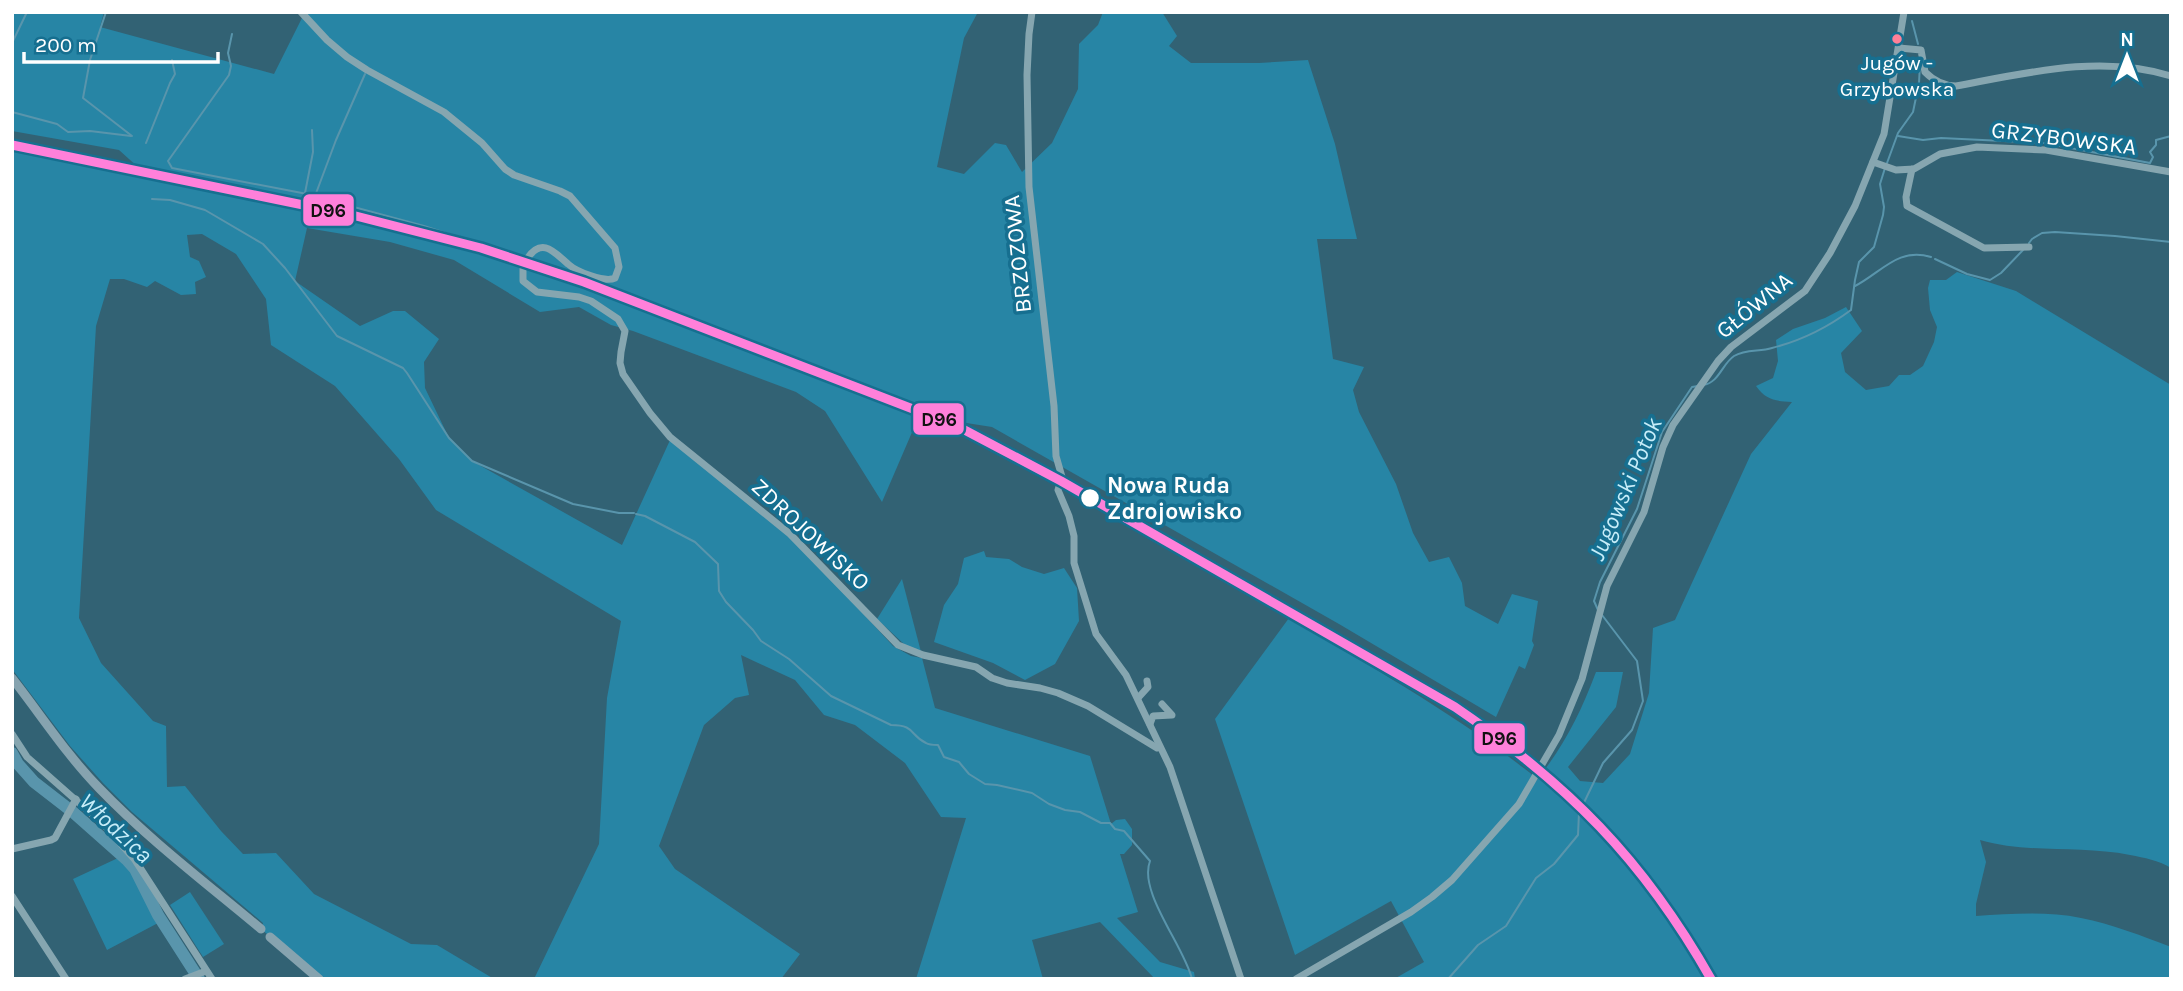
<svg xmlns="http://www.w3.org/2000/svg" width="2183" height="991" viewBox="0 0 2183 991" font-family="Karla,sans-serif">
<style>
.green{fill:#2785a5}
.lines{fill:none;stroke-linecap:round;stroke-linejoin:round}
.stream{stroke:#5995ac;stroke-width:2}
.river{stroke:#5995ac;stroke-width:12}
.minor{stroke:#86a6b0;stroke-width:7}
.major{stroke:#86a3af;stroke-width:9}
.rail-1-casing{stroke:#166f90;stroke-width:14}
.rail-1{stroke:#ff80da;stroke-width:9}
.bus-dot{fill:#ff8098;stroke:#166f90;stroke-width:2.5}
.stop-dot{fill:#fff;stroke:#166f90;stroke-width:2.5}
.labels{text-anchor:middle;stroke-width:7;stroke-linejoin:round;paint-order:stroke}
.bus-label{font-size:21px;fill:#fff;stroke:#166f90}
.street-label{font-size:23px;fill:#fff;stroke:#166f90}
.stop-label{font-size:23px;font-weight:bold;fill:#fff;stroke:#166f90;text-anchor:start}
.water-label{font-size:24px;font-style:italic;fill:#c7edf9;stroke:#166f90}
.line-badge{stroke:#166f90;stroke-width:2.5}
.pale-badge-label{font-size:19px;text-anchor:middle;font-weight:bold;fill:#111}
</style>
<rect width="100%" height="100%" fill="#326274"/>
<g class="green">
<path d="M12 12H104L100 27 274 74 305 12H978L964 38 937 167 964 174 995 143 1006 145 1022 172 1052 143 1078 89 1079 44 1098 25 1103 12H1162L1177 36 1169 46 1191 63H1259L1308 60 1335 144 1357 239H1317L1333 359 1364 367 1353 390 1359 412 1396 484 1413 533 1429 562 1449 557 1462 583 1465 606 1498 624 1512 594 1538 601 1532 641 1534 645 1525 669 1519 666 1496 717 1339 624 992 427 960 422 644 300 522 258 438 233 353 212 139 168 119 150 12 131Z"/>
<path d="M12 149 352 219 479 251 583 285 919 416 882 502 825 411 796 392 633 331 611 325 579 307 540 312 454 260 390 242 307 228 295 281 360 326 393 311H405L439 339 424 362 425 388 449 438 472 461 622 545 671 438 790 534 893 646 911 656 922 658 935 708 1090 756 1111 824 1116 820 1125 819 1132 829V845L1124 854H1120L1138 912 1117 918 1160 962 1194 972 1195 979H1155L1100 922 1032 940 1043 979H916L966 818 941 817 905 763 855 725 824 715 795 680 741 655 749 695 735 698 704 725 659 846 675 869 800 954 781 979H534L599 844 607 698 621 621 436 510 399 459 335 386 271 345 266 299 236 254 202 234 187 235 190 257 199 261 206 277 195 282 196 294 181 295 155 281 147 287 124 279H110L96 326 79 618 101 663 153 721 166 726 167 787 185 786 221 831 243 854 276 853 314 894 411 944 437 945 494 979H321L261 929 263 923 132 812 103 783 70 746 12 669Z"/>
<path d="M1957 272 2016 291 2171 385V868C2158 860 2145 858 2130 855 2080 845 2028 854 1980 840L1986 862 1976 904V916C2011 914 2047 911 2081 918 2112 924 2142 936 2171 947V979H1394L1424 962 1391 901 1295 955 1215 719 1289 618C1373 668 1459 716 1535 777L1528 791C1561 751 1578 720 1596 672H1623L1616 707 1568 767 1580 781 1603 783 1630 754 1649 693 1653 628 1675 620 1751 454 1792 402C1775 401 1766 400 1756 386L1773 378 1778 361 1776 340 1793 329 1825 318 1846 307 1862 331 1841 353 1845 372 1866 390 1889 386 1899 375H1910L1923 366 1934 342 1937 327 1930 310 1928 288 1930 280H1946Z"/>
<path d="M984 551 986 557 1009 559 1022 567 1044 574 1064 568 1077 588 1079 621 1055 664 1025 680 993 663 934 642 944 605 958 584 964 558Z"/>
<path d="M902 579 921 652 905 645 877 619Z"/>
<path d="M118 858C139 863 149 896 158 915V923L107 950 73 879Z"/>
<path d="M190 892 224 944 203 957 170 905Z"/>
</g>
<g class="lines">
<g class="stream">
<path d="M106 12 90 60 83 98 132 136"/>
<path d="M1912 21 1918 44"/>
<path d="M232 34 228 53 231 66 229 75 168 161 172 168 302 193 424 226 501 251"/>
<path d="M12 43 27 12"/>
<path d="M12 112 57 124 68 132 90 131 131 136"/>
<path d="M1898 136 1923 140 1941 138 2044 143 2150 163 2153 157 2150 152 2156 145V140L2171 136"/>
<path d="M146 143 170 83 175 74 172 60"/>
<path d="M1887 163 1898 133 1913 112 1919 83 1920 64"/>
<path d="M305 193 313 152 312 130"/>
<path d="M315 196 336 140 365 74"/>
<path d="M152 199 170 200 205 210 263 244 285 268 337 336 403 368 407 373 449 438 472 461 573 504 619 513H634"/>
<path d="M2029 243 2032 239 2042 233 2055 232 2115 236 2171 242"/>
<path d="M1935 259 1967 274 1990 280 2001 273 2023 250"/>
<path d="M1855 286C1882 272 1898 247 1931 257"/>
<path d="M1703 385C1719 383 1722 364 1734 356 1746 349 1760 352 1772 348 1800 341 1828 327 1851 310L1855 280 1859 262 1874 247 1883 215 1884 207 1880 184 1885 168"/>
<path d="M636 514 645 516 695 542 718 564 719 591 726 602 753 630 761 641 789 659 831 696 891 725C916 725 909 735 926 743 929 745 934 745 938 745L944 757 959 762 969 774 985 784 997 785 1032 793 1049 804 1065 810 1080 812 1101 823H1110L1115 829 1124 831 1150 861C1138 892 1184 946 1192 979"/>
<path d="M1598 610 1594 601 1600 582 1637 509 1662 432 1692 387 1698 386"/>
<path d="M1448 979 1478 945 1506 926 1536 878 1554 864 1578 835 1579 813 1603 763 1632 730 1643 701 1637 661 1602 615"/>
</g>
<path class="river" d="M12 753 18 764 34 782 74 813 127 860 135 869 158 915 199 979"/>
<g class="minor">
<path d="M301 12 327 40 347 57 367 70 444 112 482 143 505 169 514 175 560 191 570 196 615 248 619 267 615 278C605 283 577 272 568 264 555 253 542 236 527 259"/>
<path d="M1032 12 1029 34 1027 75 1029 187 1054 406 1056 456 1062 477 1058 490 1069 516 1074 536V563L1096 634 1126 675 1170 767 1241 979"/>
<path d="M1899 48 1921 50 1925 72C1934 81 1943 86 1956 86 2026 73 2101 54 2171 76"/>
<path d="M1873 162 1896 170 1914 169 1940 154 1977 147 2046 150 2171 172"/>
<path d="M1912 169 1906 197 1907 206 1984 248 2029 247"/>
<path d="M523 269V281L537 292 579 297 591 301 618 319 625 331 621 352 620 363 623 374 650 413 670 437 790 534 898 645 923 655 976 667 992 678 1007 683 1040 688 1058 693 1088 706 1157 748 1159 747"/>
<path d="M1138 698 1148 687 1147 681"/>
<path d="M1150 724 1153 716 1172 715 1162 704"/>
<path d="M12 734 27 757 104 825 135 860 212 979"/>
<path d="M12 849 51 840 55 838 76 799"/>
<path d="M12 896 66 979"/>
<path d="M185 979 206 971"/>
<path d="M1296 979 1411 912 1432 897 1452 880 1519 804 1559 735 1568 713 1582 679 1607 586 1644 512 1663 447 1673 425 1718 361 1731 347 1805 291 1830 253 1855 206 1884 134 1904 12"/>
</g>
<g class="major">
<path d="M12 678C41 715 66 754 99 788 148 839 206 883 261 929"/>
<path d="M270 937 319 979"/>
</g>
<defs>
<path id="rail-1" d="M12 145 352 215 481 248 584 282 957 426 1061 481 1455 707C1568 784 1643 859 1711 979"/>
</defs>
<use href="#rail-1" class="rail-1-casing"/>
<use href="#rail-1" class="rail-1"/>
</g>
<circle class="bus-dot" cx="1897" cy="39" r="6"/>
<circle class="stop-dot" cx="1090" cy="498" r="10"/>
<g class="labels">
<g class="bus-label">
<text x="1897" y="70">Jugów -<tspan x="1897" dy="26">Grzybowska</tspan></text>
</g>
<g class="street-label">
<text transform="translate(2064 138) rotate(7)" y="8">GRZYBOWSKA</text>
<text transform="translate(1017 254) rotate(-96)" y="8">BRZOZOWA</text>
<text transform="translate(1754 305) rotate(-39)" y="8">GŁÓWNA</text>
<text transform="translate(811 534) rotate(43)" y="8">ZDROJOWISKO</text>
</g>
<g class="stop-label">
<text x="1107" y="493">Nowa Ruda<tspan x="1107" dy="26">Zdrojowisko</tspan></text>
</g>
<g class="water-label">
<text transform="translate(1625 489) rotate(-67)" y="8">Jugowski Potok</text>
<text transform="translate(116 828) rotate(43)" y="8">Włodzica</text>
</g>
</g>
<g class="line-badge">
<rect x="302" y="193" width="53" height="34" rx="7" fill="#ff80da"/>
<rect x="912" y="402" width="53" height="34" rx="7" fill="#ff80da"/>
<rect x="1473" y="722" width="53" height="33" rx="7" fill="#ff80da"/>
</g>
<g class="pale-badge-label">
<text x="328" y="217">D96</text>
<text x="939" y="426">D96</text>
<text x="1499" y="745">D96</text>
</g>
<rect width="2183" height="991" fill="none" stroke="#ffffff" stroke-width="28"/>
<g transform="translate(2127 56)" stroke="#166f90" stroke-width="5" paint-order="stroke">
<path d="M0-5L12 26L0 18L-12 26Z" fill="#ffffff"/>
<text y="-10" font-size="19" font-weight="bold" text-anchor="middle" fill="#ffffff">N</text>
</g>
<path d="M24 52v10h194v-10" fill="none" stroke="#ffffff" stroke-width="3.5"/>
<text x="35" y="52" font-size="21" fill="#ffffff" stroke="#166f90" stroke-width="5" paint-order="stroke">200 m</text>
</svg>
